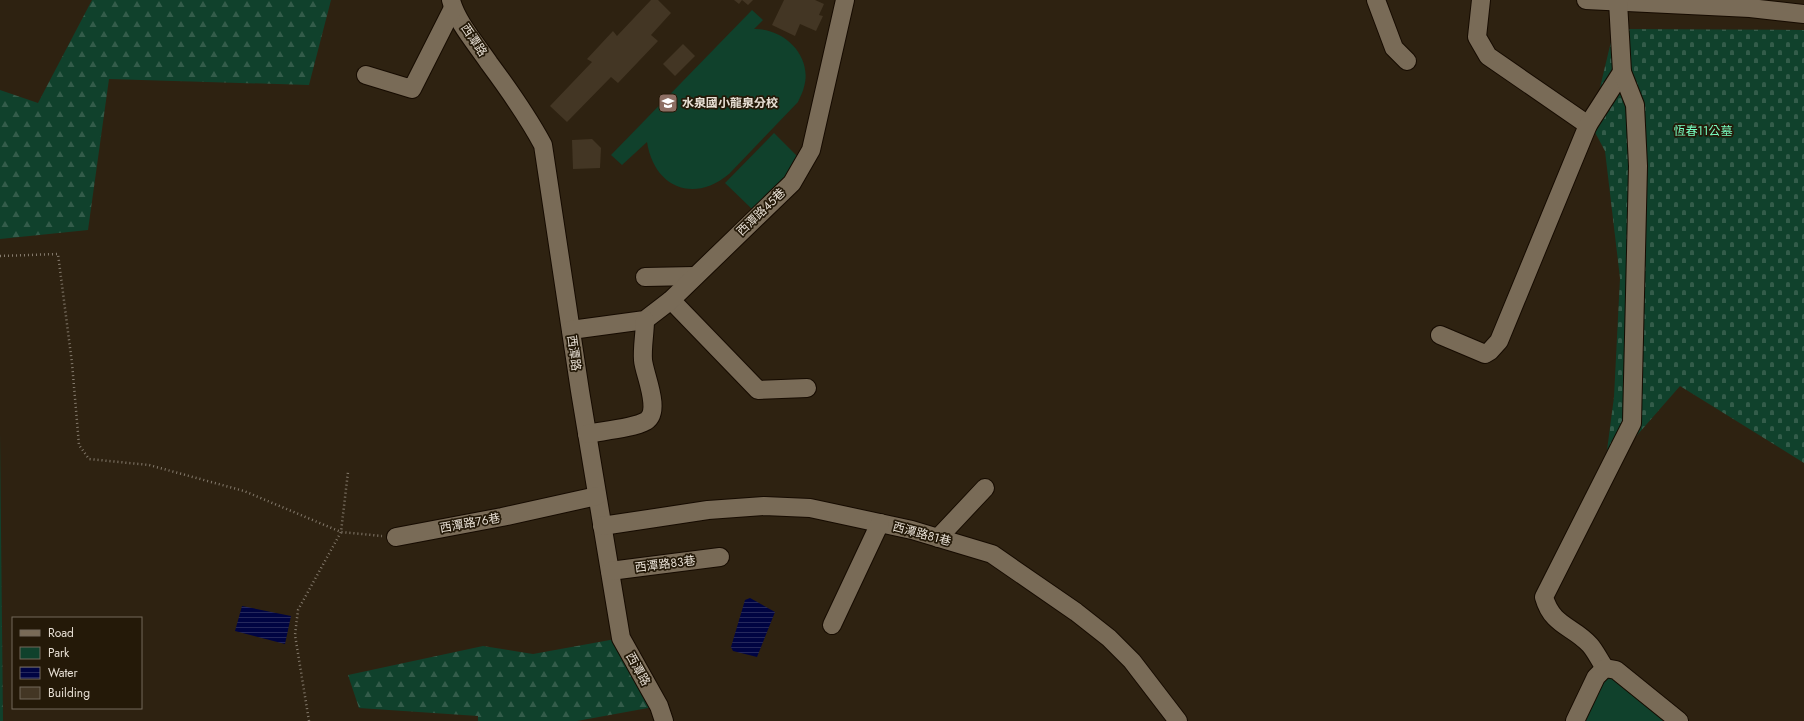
<svg xmlns="http://www.w3.org/2000/svg" width="1804" height="721" viewBox="0 0 1804 721" font-family="Jost,'Noto Sans TC',sans-serif">
<style>
.green{fill:#10412c}
.forest{fill:url(#forest-firs)}
.cemetery{fill:url(#cemetery-stones)}
.water{fill:url(#water-rules)}
.building{fill:#433624}
.lines{fill:none;stroke-linecap:round;stroke-linejoin:round}
.minor-casing{stroke:#160b00;stroke-width:20}
.path{stroke:#857b6d;stroke-width:2.5;stroke-dasharray:1 3;stroke-linecap:butt}
.minor{stroke:#796b57;stroke-width:18}
.labels{text-anchor:middle;stroke-width:3.5;stroke-linejoin:round;paint-order:stroke}
.street-label{font-size:12px;fill:#e7dfd4;stroke:#241908}
.poi-label{font-size:12px;font-weight:bold;fill:#e7dfd4;stroke:#241908;text-anchor:start}
.park-label{font-size:12px;fill:#78fdc1;stroke:#241908}
</style>
<defs>
<pattern id="forest-firs" width="22" height="20" patternUnits="userSpaceOnUse"><rect width="22" height="20" fill="#10412c"/><path d="M5 1l3.5 6h-7zM16 11l3.5 6h-7z" fill="#335c4a"/></pattern>
<pattern id="cemetery-stones" width="16" height="16" patternUnits="userSpaceOnUse"><rect width="16" height="16" fill="#10412c"/><path d="M2 7V4a2 2 0 0 1 4 0v3zM10 15v-3a2 2 0 0 1 4 0v3z" fill="#335c4a"/></pattern>
<pattern id="water-rules" width="6" height="5" patternUnits="userSpaceOnUse"><rect width="6" height="5" fill="#000442"/><path d="M0 2.5h6" fill="none" stroke="#25285c"/></pattern>
</defs>
<rect width="100%" height="100%" fill="#2e2211"/>
<g class="green">
<path d="M752 10 763 20 754 29C784 28 813 56 804 87 803 92 800 97 798 102L729 174C693 204 654 187 647 142L622 165 611 155Z"/>
<path d="M774 133 802 161 753 210 725 183Z"/>
<path d="M1605 668 1665 721H1575Z"/>
</g>
<g class="forest">
<path d="M92 0H331L309 85 109 79 88 230 0 239V90L38 103Z"/>
<path d="M0 433 3 721H0Z"/>
<path d="M621 638 659 706 577 721H478V716L359 708 348 675 483 646 533 654Z"/>
</g>
<path class="cemetery" d="M1614 29 1804 30V463L1680 386 1604 473 1614 397 1620 278 1605 151 1591 125Z"/>
<g class="water">
<path d="M750 598 775 612 757 657 733 651 731 647 745 600Z"/>
<path d="M242 606 291 616 285 644 235 631Z"/>
</g>
<g class="building">
<path d="M651 0H658L671 13 651 35 658 41 618 83 611 77 567 122 550 106 592 62 587 59 613 31 617 36Z"/>
<path d="M734 0H753L748 5 742 0 739 4Z"/>
<path d="M784 0H815L824 4 819 15 823 16 816 31 800 24 795 36 772 25Z"/>
<path d="M683 44 695 56 675 76 663 64Z"/>
<path d="M592 139 601 148 600 168 573 169 572 140Z"/>
</g>
<g class="lines">
<defs>
<g id="minor">
<path d="M451 0C456 21 477 45 489 63 509 90 527 115 543 145L580 391 621 638 659 706 664 721"/>
<path d="M1376 0 1394 48 1407 61"/>
<path d="M1481 0 1477 37 1488 56 1588 125"/>
<path d="M1586 0 1750 8 1804 14"/>
<path d="M366 75 412 89 453 8"/>
<path d="M645 277 695 276"/>
<path d="M671 300 758 390 807 388"/>
<path d="M571 330 645 320 671 300 792 183 811 150 845 0"/>
<path d="M1440 335 1485 354 1490 351 1499 341 1588 125 1622 72"/>
<path d="M587 434C602 431 634 428 646 421 662 411 644 374 643 360 642 347 645 333 645 320"/>
<path d="M602 526 708 510 764 506 810 508 912 530 992 554 1076 612 1109 638 1132 661 1178 721"/>
<path d="M396 537 502 517 597 496"/>
<path d="M938 538 985 488"/>
<path d="M610 571 720 557"/>
<path d="M832 625 880 523"/>
<path d="M1605 668C1600 661 1596 652 1590 645 1573 626 1552 626 1544 597L1632 423 1638 166 1635 105 1622 72 1618 2"/>
<path d="M1575 721 1596 677 1605 668 1616 670 1679 721"/>
</g>
</defs>
<use href="#minor" class="minor-casing"/>
<g class="path">
<path d="M0 256 58 254 72 363 79 445 89 459 149 465 244 491 341 532 382 536"/>
<path d="M309 721 295 635 298 610 341 532 348 472"/>
</g>
<use href="#minor" class="minor"/>
</g>
<defs>
<symbol id="school-square" viewBox="-11 -11 22 22"><rect x="-9" y="-9" width="18" height="18" rx="4" fill="#8d6e63" stroke="#241908"/><path d="M0-5L7-2L0 1L-7-2ZM-4 1L0 2.5L4 1V4Q0 6-4 4Z" fill="#fff"/></symbol>
</defs>
<g fill-rule="evenodd">
<use href="#school-square" x="657" y="92" width="22" height="22"/>
</g>
<g class="labels">
<g class="street-label">
<text transform="translate(474 40) rotate(56)" y="4">西潭路</text>
<text transform="translate(761 212) rotate(-44)" y="4">西潭路45巷</text>
<text transform="translate(574 353) rotate(82)" y="4">西潭路</text>
<text transform="translate(470 523) rotate(-10)" y="4">西潭路76巷</text>
<text transform="translate(922 534) rotate(15)" y="4">西潭路81巷</text>
<text transform="translate(665 564) rotate(-7)" y="4">西潭路83巷</text>
<text transform="translate(638 669) rotate(61)" y="4">西潭路</text>
</g>
<g class="poi-label">
<text x="682" y="107">水泉國小龍泉分校</text>
</g>
<g class="park-label">
<text x="1703" y="135">恆春11公墓</text>
</g>
</g>
<rect x="12" y="617" width="130" height="92" fill="#241908" stroke="#72685a"/>
<rect x="20" y="630" width="20" height="6" fill="#796b57" stroke="#72685a"/>
<text x="48" y="637" font-size="12" fill="#e7dfd4">Road</text>
<rect x="20" y="647" width="20" height="12" fill="#10412c" stroke="#72685a"/>
<text x="48" y="657" font-size="12" fill="#e7dfd4">Park</text>
<rect x="20" y="667" width="20" height="12" fill="url(#water-rules)" stroke="#72685a"/>
<text x="48" y="677" font-size="12" fill="#e7dfd4">Water</text>
<rect x="20" y="687" width="20" height="12" fill="#433624" stroke="#72685a"/>
<text x="48" y="697" font-size="12" fill="#e7dfd4">Building</text>
</svg>
